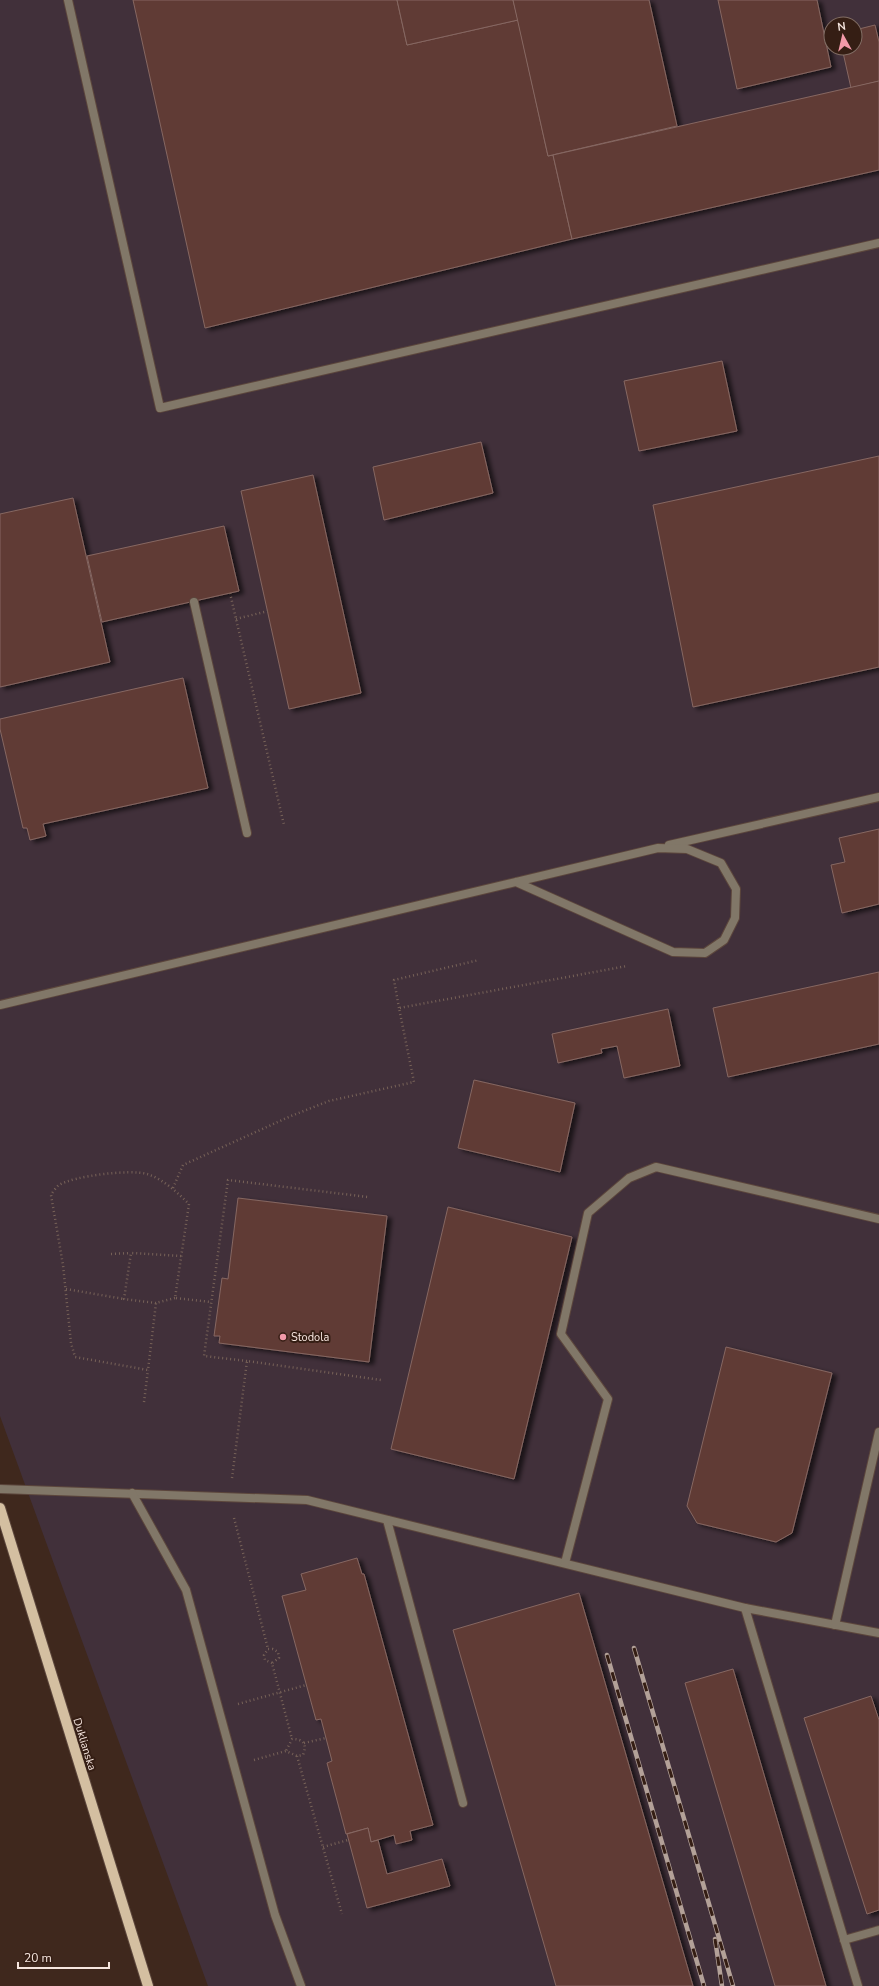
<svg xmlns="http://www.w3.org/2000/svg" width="879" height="1986" viewBox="0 0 879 1986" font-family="'Nunito Sans',sans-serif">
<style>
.commercial{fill:#41303a;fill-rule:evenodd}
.building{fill:#603b34;stroke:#866762;filter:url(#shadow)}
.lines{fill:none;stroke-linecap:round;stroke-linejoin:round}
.service-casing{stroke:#5c463c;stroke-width:10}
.primary-casing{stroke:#5c463c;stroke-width:12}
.path{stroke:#776258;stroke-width:2.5;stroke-dasharray:1 3;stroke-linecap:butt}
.service{stroke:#817768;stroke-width:8}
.primary{stroke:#d4bfa1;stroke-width:10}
.rail-casing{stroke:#b3a198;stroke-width:4.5}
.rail{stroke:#351e14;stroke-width:3;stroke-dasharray:9;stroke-linecap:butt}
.poi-dot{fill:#f39aa9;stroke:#351e14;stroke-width:1.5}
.labels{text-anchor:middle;stroke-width:4;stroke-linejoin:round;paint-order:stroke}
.poi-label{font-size:11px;fill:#f6e6df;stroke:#351e14;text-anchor:start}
.street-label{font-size:11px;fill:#f6e6df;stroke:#351e14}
</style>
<defs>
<filter id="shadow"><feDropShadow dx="4.5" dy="2.5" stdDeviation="2" flood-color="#0009"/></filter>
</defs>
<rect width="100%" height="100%" fill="#3f281d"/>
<path class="commercial" d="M0 0H879V1986H208L0 1416ZM831 24H855V48H831Z"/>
<g class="building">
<path d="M133 0H397L407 45 518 20 548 156 553 155 572 239 205 328Z"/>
<path d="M397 0H513L518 20 407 45Z"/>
<path d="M513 0H649L677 126 548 156Z"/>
<path d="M718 0H817L831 67 737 89Z"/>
<path d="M875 25 879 42V81L851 88 842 48H855V30Z"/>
<path d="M879 81V170L572 239 553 155Z"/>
<path d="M722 361 737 431 639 451 624 381Z"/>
<path d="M481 442 493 493 384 520 373 467Z"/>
<path d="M879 456V667L693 707 653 505Z"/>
<path d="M313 475 361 693 289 709 241 491Z"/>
<path d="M73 498 110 662 0 687V514Z"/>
<path d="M224 526 239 591 102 622 87 556Z"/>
<path d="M183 678 208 788 43 824 46 836 30 840 27 828H23L0 729V719Z"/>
<path d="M879 829V904L842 913 831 865 845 862 839 838Z"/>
<path d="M879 972V1044L728 1077 713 1008Z"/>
<path d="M668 1009 680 1066 624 1078 617 1046 601 1049 602 1053 558 1063 552 1034Z"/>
<path d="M474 1080 575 1103 560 1172 458 1148Z"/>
<path d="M238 1198 387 1216 369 1362 219 1343 220 1336H214L222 1278 228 1279Z"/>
<path d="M448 1207 572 1237 514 1479 391 1449Z"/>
<path d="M726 1347 832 1373 792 1533 776 1542 697 1523 687 1506Z"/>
<path d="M357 1558 362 1574H364L433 1825 410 1831 412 1840 396 1844 394 1835 371 1842 368 1828 346 1834 327 1763 332 1761 321 1719 316 1720 282 1596 306 1590 301 1574Z"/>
<path d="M579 1593 693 1986H556L453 1630Z"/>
<path d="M733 1669 826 1986H775L685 1683Z"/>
<path d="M871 1696 879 1720V1910L867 1914 804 1718Z"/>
<path d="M368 1828 371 1842 378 1840 387 1874 442 1859 450 1886 367 1908 347 1834Z"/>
</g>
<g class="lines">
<defs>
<g id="service">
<path d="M68 0 160 408 879 243"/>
<path d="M194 602 247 833"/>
<path d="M669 845 879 797"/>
<path d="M0 1005 658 848 687 849 721 863 736 889 735 918 724 940 705 953 673 952 516 882"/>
<path d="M0 1489 307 1500 745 1608 879 1633"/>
<path d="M132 1493 186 1590 275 1915 301 1986"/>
<path d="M387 1520 463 1803"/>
<path d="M565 1563 608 1399 561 1334 588 1213 629 1178 656 1167 879 1219"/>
<path d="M745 1608 858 1986"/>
<path d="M835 1625 879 1432"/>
<path d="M844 1940 879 1930"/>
</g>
<path id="primary" d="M0 1508 148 1986"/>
</defs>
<use href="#service" class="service-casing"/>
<use href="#primary" class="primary-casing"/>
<g class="path">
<path d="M230 593 284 825"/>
<path d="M236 619 268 611"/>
<path d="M399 1008 394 980 479 960"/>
<path d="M173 1188 183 1165 291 1116 329 1101 414 1082 399 1008 627 966"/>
<path d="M111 1254 131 1253"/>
<path d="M66 1289 124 1299"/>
<path d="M175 1298 156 1303 148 1370 75 1357 71 1343 63 1265 51 1195C53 1192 56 1187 59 1185 74 1176 129 1169 147 1174 163 1179 177 1192 189 1204L175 1298 211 1302"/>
<path d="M156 1303 124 1299 131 1253 181 1256"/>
<path d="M247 1361 204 1356 228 1180 368 1197"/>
<path d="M144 1402 148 1370"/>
<path d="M232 1478 247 1361 381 1380"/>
<path d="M234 1518 268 1649"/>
<path d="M272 1663 265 1660 264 1655 268 1649H273L278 1652 279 1658 272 1663 292 1739"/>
<path d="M238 1704 306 1685"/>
<path d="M304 1743 326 1738"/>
<path d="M297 1756 342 1914"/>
<path d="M254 1760 286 1751 297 1756 303 1755C307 1744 304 1739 292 1739L286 1751"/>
<path d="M323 1847 348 1840"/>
</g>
<use href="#service" class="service"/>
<use href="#primary" class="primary"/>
<defs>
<g id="rail">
<path d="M634 1648 733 1986"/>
<path d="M607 1655 704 1986"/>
<path d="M715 1939 722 1986"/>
</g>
</defs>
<use href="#rail" class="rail-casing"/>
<use href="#rail" class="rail"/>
</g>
<circle class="poi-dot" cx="283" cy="1337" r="4"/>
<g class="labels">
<g class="poi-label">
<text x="291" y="1341">Stodola</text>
</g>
<g class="street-label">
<text transform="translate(85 1744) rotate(73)" y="4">Duklianska</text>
</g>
</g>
<g transform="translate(843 36) rotate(352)"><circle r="19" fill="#351e14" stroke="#826e65"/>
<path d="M0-3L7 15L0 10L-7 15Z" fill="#f39aa9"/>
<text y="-6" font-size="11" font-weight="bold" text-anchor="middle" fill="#f6e6df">N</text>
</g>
<path d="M18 1962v6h91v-6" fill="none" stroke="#f6e6df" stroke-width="2"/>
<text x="24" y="1962" font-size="12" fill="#f6e6df" stroke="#351e14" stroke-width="3" paint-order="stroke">20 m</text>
</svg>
